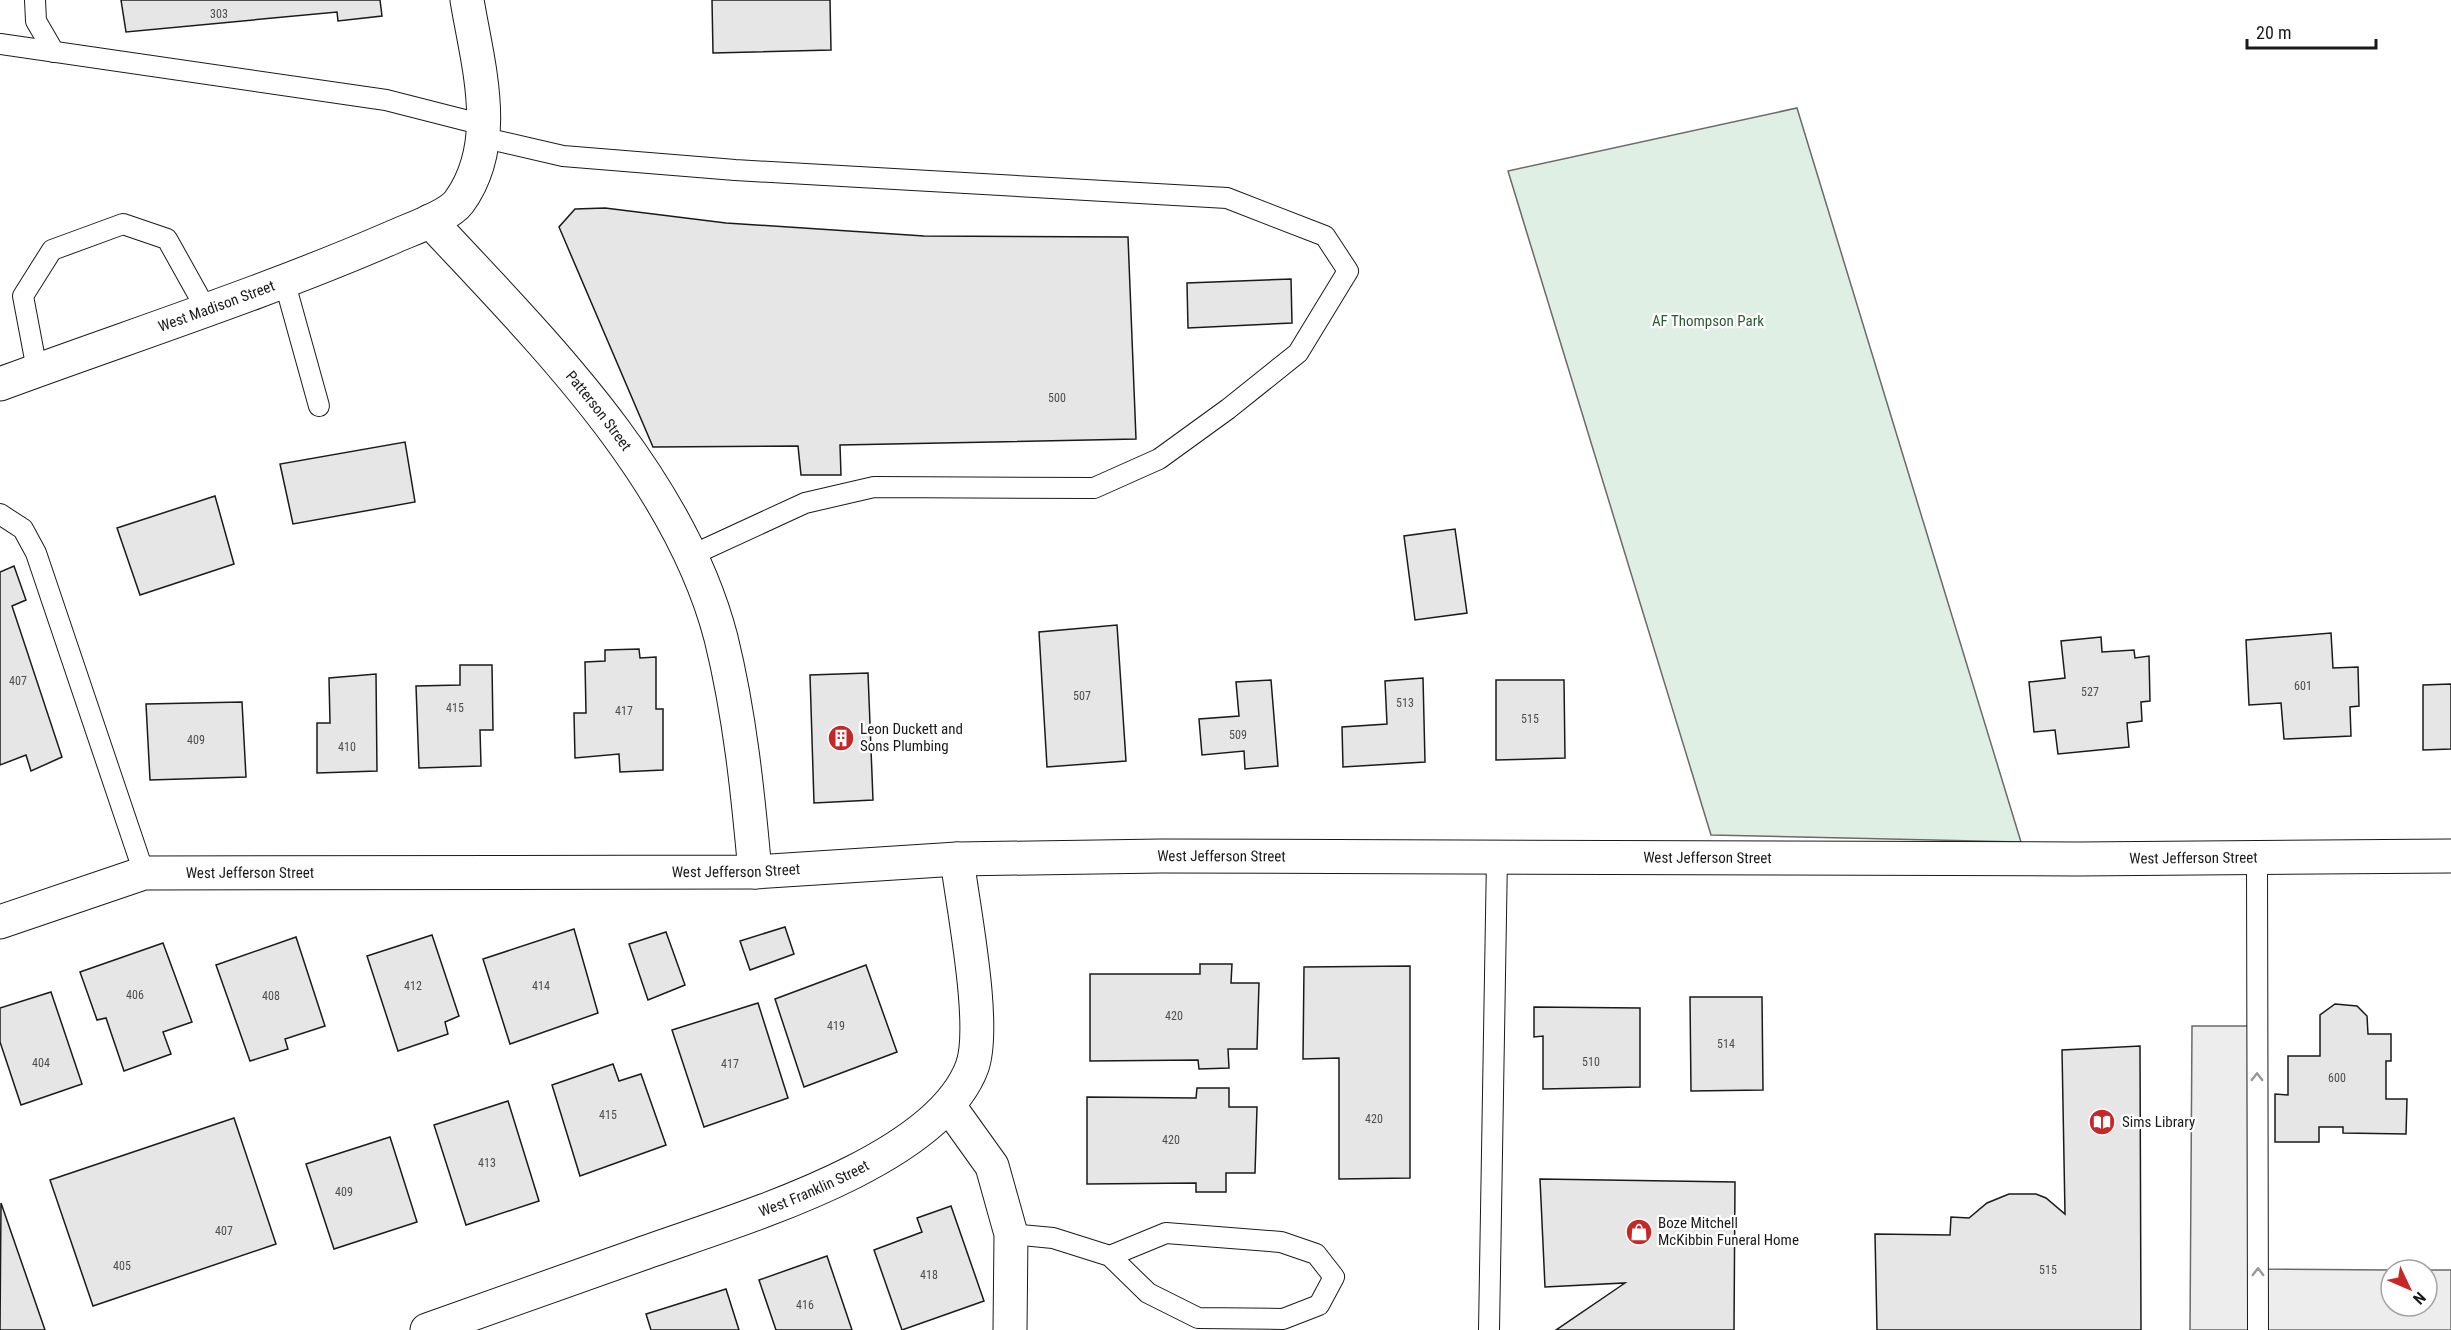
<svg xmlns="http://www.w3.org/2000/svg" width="2451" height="1330" viewBox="0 0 2451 1330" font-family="'Roboto Condensed',sans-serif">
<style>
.green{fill:#e0efe3;stroke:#6a6a6a;stroke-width:1.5}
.parking{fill:#ededed;stroke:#6a6a6a;stroke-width:1.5}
.building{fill:#e6e6e6;stroke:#1a1a1a;stroke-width:1.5}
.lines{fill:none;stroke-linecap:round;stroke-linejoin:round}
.service-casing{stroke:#1a1a1a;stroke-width:22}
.minor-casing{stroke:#1a1a1a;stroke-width:35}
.service{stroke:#fff;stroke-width:20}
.minor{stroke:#fff;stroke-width:33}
.oneway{stroke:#989898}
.labels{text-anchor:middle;stroke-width:4.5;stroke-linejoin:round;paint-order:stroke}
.number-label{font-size:12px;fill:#4d4d4d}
.street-label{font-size:15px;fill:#1a1a1a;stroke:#fff}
.park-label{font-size:15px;fill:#2b5a34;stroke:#fff}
.poi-label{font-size:15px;fill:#1a1a1a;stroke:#fff;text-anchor:start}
</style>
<rect width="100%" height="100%" fill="#fff"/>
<path class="green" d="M1797 108 2021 842 1711 835 1508 171Z"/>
<path class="parking" d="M2192 1026H2255L2256 1269 2391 1270V1306H2427V1270H2451V1330H2190Z"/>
<g class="building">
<path d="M121 0H380L382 16 338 21 337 12 126 32Z"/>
<path d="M712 0H830L831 50 713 53Z"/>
<path d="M605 208 726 223 924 236 1128 237 1136 439 840 445 841 475H801L798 446 653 447 559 227 575 209Z"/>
<path d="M1291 279 1292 323 1188 328 1187 283Z"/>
<path d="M405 442 415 502 293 524 280 464Z"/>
<path d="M215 496 234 564 140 595 117 528Z"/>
<path d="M1455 529 1467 613 1415 620 1404 536Z"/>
<path d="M14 566 26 600 12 606 62 757 31 771 26 755 0 765V572Z"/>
<path d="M1117 625 1126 761 1047 767 1039 632Z"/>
<path d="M2331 633 2333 668 2358 667 2359 706 2350 707 2351 736 2284 739 2281 703 2249 705 2246 640Z"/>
<path d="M2101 637 2102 652 2134 650 2135 658 2149 656 2150 701 2141 702 2142 721 2127 723 2129 747 2058 754 2055 730 2034 732 2029 682 2065 678 2061 641Z"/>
<path d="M639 649 640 658 656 657V709H663V770L620 772 619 754 575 758 574 713H586L585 662 605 661V650Z"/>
<path d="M460 665H492L493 730H480L481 766 419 768 416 686 460 685Z"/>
<path d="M868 673 873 800 814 803 810 675Z"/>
<path d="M376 674 377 771 317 773V723H330L329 678Z"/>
<path d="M1423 678 1425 762 1343 767 1342 727 1387 724 1385 681Z"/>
<path d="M1271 680 1278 766 1245 769 1244 751 1202 755 1199 719 1239 716 1236 682Z"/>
<path d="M1496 680H1564L1565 758 1496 760Z"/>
<path d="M2451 684V749L2423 750V685Z"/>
<path d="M242 702 246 777 150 780 146 704Z"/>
<path d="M785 927 794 954 750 970 740 941Z"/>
<path d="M574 929 598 1013 510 1044 483 959Z"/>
<path d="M666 932 685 985 648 1000 629 944Z"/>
<path d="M432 935 459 1016 445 1022 448 1034 398 1051 367 956Z"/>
<path d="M296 937 325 1026 285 1039 288 1049 250 1061 216 965Z"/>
<path d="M163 943 192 1022 163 1032 171 1054 124 1071 106 1018 97 1020 80 972Z"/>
<path d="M1200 964H1232L1231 983H1259L1257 1049H1228L1229 1068 1199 1069 1198 1060 1090 1061V974H1200Z"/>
<path d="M866 965 897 1052 804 1087 775 999Z"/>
<path d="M1410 966V1178L1339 1179V1058L1303 1059 1304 967Z"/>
<path d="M51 992 82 1084 21 1105 0 1042V1008Z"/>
<path d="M1690 997H1762L1763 1090 1691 1091Z"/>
<path d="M758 1003 788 1098 704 1127 672 1030Z"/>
<path d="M2335 1004 2357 1006 2367 1016 2368 1034H2391V1061H2386V1099H2407L2406 1134 2343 1133V1127H2319V1142H2275V1094L2288 1095V1056H2320V1015Z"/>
<path d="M1534 1007 1640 1008V1087L1543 1089V1036L1534 1037Z"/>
<path d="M2140 1046 2141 1330H1877L1875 1234 1950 1235 1951 1217 1969 1218 1987 1203 2009 1194H2036L2046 1198 2065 1214 2062 1050Z"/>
<path d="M613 1064 619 1081 641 1074 666 1145 580 1176 552 1085Z"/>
<path d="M1197 1088H1229V1107H1257L1255 1173H1226V1192H1196V1183L1087 1184V1097L1196 1098Z"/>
<path d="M508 1101 539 1201 466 1225 434 1125Z"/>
<path d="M234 1118 276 1244 93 1306 50 1180Z"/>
<path d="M390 1137 417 1222 334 1249 306 1164Z"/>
<path d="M1540 1179 1735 1182 1734 1330H1556L1625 1283 1545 1287Z"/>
<path d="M1 1203 45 1330H0Z"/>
<path d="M951 1206 984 1301 902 1330 874 1250 922 1232 917 1218Z"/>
<path d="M827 1256 852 1330H776L759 1280Z"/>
<path d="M726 1289 739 1330H651L646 1314Z"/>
</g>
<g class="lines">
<defs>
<g id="service">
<path d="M35 0 36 21 54 52"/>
<path d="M0 44 386 100 484 125"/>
<path d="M485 138 563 156 735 170 1227 198 1325 236 1348 271 1298 353 1228 409 1159 459 1094 488 874 487 805 503 690 556"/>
<path d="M284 280 319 406"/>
<path d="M37 370 23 296 52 250 123 224 167 239 206 309"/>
<path d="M0 514 23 529 36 553 144 873"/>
<path d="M2257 858 2258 1330"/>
<path d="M1011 1234 1053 1238 1110 1256 1148 1293 1198 1318 1283 1319 1319 1305 1334 1277 1316 1254 1281 1242 1166 1233 1110 1256"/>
<path d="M1489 1330 1497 857"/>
</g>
<g id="minor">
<path id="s1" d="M430 221C541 340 679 476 721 638 740 715 748 794 755 872"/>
<path id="s2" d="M0 384C130 336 264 293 391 238 408 230 448 217 459 202 502 143 478 66 467 0"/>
<path id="s3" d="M0 922 144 873 755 872 957 859 1161 856 2078 859 2451 856"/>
<path d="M949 1106 992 1166 1011 1234 1010 1330"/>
<path id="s4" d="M427 1330C498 1305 569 1279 641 1254 732 1221 936 1164 972 1067 987 1026 963 907 957 859"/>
</g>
</defs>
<use href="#service" class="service-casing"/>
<use href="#minor" class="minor-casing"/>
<use href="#service" class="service"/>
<use href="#minor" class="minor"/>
</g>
<defs><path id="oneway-chevron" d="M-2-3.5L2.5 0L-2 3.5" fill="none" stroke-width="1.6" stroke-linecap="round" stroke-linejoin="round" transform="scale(1.5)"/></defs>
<g class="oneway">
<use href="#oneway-chevron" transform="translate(2257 1077) rotate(-90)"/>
<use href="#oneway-chevron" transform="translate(2258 1272) rotate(-90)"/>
</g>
<defs>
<symbol id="building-disc" viewBox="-11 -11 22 22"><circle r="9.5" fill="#c62828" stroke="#fff"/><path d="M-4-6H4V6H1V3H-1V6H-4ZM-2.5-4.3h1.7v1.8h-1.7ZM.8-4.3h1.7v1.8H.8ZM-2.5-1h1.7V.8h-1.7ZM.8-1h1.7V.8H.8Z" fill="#fff"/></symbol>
<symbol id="library-disc" viewBox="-11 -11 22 22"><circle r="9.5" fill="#c62828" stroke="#fff"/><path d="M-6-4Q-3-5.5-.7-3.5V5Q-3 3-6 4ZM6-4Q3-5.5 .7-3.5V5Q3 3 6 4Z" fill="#fff"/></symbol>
<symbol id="shop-disc" viewBox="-11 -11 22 22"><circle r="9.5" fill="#c62828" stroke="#fff"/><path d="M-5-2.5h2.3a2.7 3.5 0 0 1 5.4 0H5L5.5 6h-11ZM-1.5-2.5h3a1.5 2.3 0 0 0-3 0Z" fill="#fff"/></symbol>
</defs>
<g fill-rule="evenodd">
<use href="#building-disc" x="826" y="723" width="30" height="30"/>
<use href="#library-disc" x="2087" y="1107" width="30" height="30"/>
<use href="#shop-disc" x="1624" y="1217" width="30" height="30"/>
</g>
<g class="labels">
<g class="number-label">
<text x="219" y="18">303</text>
<text x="1057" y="402">500</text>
<text x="18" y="685">407</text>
<text x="2303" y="690">601</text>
<text x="2090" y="696">527</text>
<text x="1082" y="700">507</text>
<text x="1405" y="707">513</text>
<text x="455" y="712">415</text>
<text x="624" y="715">417</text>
<text x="1530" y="723">515</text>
<text x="1238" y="739">509</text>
<text x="196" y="744">409</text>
<text x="347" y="751">410</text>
<text x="413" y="990">412</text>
<text x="541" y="990">414</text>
<text x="135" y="999">406</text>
<text x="271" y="1000">408</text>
<text x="1174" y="1020">420</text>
<text x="836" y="1030">419</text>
<text x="1726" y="1048">514</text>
<text x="1591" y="1066">510</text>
<text x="41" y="1067">404</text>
<text x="730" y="1068">417</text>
<text x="2337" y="1082">600</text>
<text x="608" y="1119">415</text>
<text x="1374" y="1123">420</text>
<text x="1171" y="1144">420</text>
<text x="487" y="1167">413</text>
<text x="344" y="1196">409</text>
<text x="224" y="1235">407</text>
<text x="122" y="1270">405</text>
<text x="2048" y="1274">515</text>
<text x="929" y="1279">418</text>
<text x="805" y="1309">416</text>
</g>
<g class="street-label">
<text dy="5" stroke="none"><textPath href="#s2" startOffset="230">West Madison Street</textPath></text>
<text dy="5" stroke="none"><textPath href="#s1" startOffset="254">Patterson Street</textPath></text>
<text dy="5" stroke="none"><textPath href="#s3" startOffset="1230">West Jefferson Street</textPath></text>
<text dy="5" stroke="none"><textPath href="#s3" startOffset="1716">West Jefferson Street</textPath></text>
<text dy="5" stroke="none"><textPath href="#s3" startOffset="2202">West Jefferson Street</textPath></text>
<text dy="5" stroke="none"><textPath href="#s3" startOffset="744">West Jefferson Street</textPath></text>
<text dy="5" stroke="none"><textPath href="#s3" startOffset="258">West Jefferson Street</textPath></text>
<text dy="5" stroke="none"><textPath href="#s4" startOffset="412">West Franklin Street</textPath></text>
</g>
<g class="park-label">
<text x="1708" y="326">AF Thompson Park</text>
</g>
<g class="poi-label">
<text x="860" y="734">Leon Duckett and<tspan x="860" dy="17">Sons Plumbing</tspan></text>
<text x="2122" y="1127">Sims Library</text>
<text x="1658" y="1228">Boze Mitchell<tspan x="1658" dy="17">McKibbin Funeral Home</tspan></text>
</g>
</g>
<g transform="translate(2409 1288) rotate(134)"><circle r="28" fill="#ffffff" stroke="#a3a3a3" stroke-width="1.5"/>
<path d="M0-4.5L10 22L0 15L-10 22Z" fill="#c62828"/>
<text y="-9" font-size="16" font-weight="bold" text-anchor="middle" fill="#1a1a1a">N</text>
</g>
<path d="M2247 39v9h129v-9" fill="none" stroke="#1a1a1a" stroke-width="3"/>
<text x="2256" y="39" font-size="18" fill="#1a1a1a" stroke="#ffffff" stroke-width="4.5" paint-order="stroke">20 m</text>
</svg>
